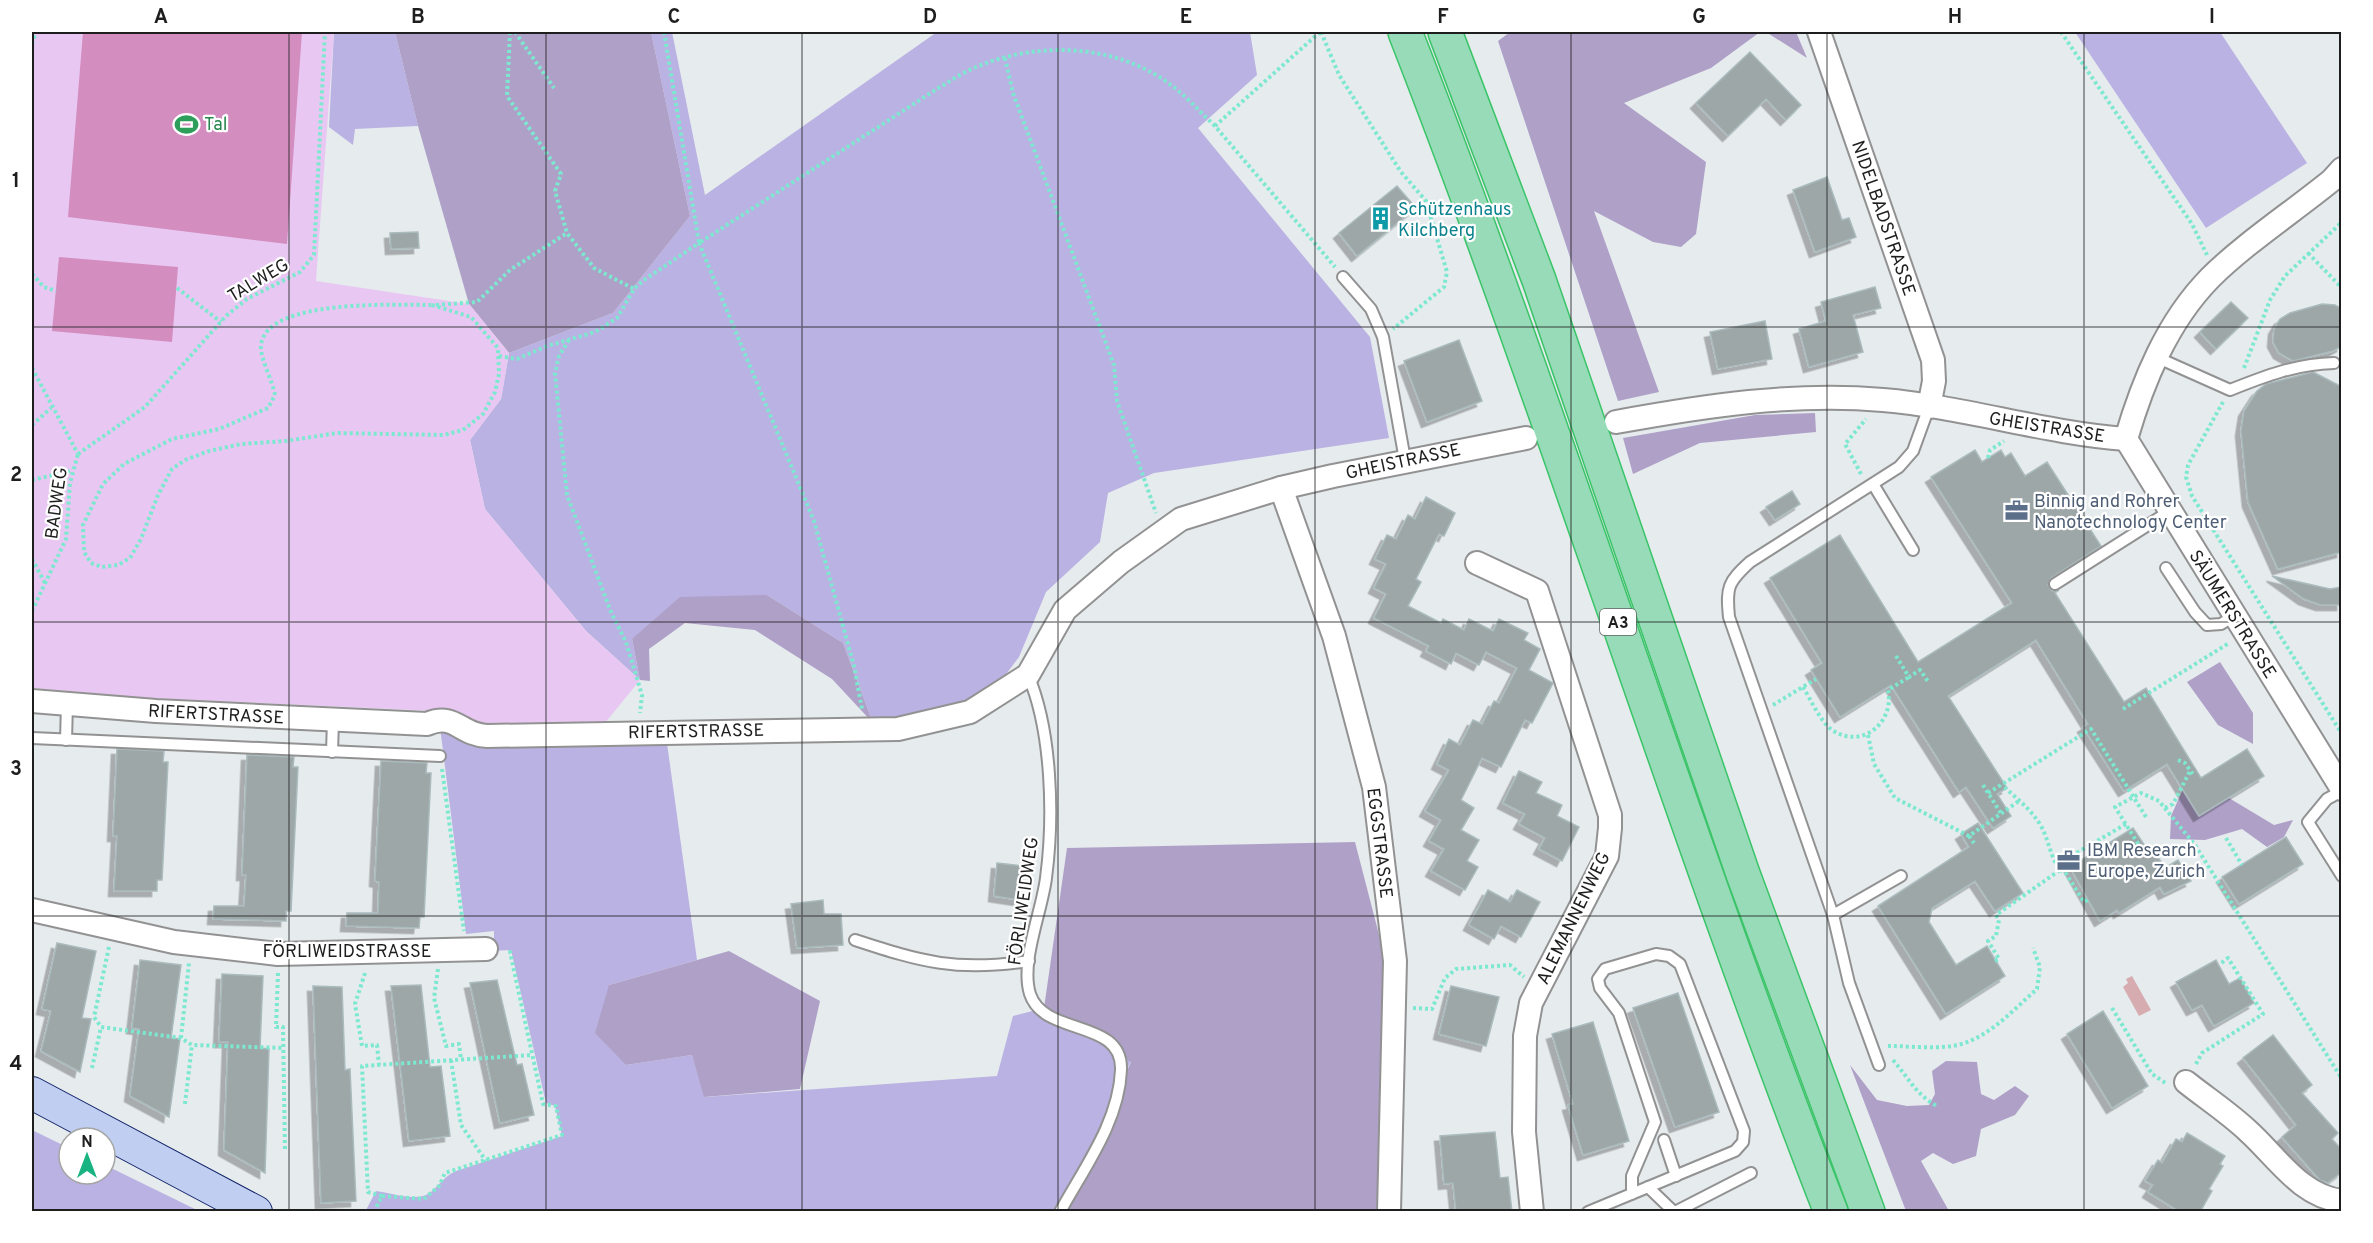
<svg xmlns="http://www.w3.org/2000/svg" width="2373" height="1243" viewBox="0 0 2373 1243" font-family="Overpass,sans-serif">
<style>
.grass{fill:#bab2e2}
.forest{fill:#afa0c8}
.park{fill:#e8c8f2}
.pitch{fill:#d38dbf}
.water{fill:#d6acb0}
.building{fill:#9ea7a8;stroke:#aabbbe;stroke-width:1.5;filter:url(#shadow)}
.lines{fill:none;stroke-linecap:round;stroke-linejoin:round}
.service-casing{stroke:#929292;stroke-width:14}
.minor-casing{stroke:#929292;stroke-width:26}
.secondary-casing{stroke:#132568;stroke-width:34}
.motorway-casing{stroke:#3bc468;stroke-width:36}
.path{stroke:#7ce8d0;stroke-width:4;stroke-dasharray:3 3;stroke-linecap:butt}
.service{stroke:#fff;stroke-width:10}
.minor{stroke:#fff;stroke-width:22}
.secondary{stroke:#c0cef1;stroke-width:32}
.motorway{stroke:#97dbb8;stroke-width:33}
.grid{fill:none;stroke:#1e1e1e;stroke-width:1.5;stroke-opacity:0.55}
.labels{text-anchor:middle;stroke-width:4.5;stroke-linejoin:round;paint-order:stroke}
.shield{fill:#fff;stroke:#626262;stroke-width:1.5}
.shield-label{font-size:16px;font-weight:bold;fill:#1e1e1e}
.leisure-label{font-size:18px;fill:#27864d;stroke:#fff;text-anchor:start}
.culture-label{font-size:18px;fill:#0d838f;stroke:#fff;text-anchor:start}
.street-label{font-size:18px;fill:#1e1e1e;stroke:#fff}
.service-label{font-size:18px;fill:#4e5e75;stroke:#fff;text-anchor:start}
.neatline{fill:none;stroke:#1e1e1e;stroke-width:2}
.grid-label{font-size:20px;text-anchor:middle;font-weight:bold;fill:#1e1e1e}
</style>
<defs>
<filter id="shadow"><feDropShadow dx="-5.5" dy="5.5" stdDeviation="0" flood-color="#0004"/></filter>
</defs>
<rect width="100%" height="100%" fill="#e6ebee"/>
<g class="grass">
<path d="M334 32H395L418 126 355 129 353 145 329 127Z"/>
<path d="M651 32H672L705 195 937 32H1250L1257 75 1198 128 1370 337 1389 438 1154 473 1108 493 1100 542 1046 592 1019 657 1001 681 968 704 873 723 843 643 767 595 632 639 640 680 586 631 485 509 470 440 501 399 509 353 613 313 690 216Z"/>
<path d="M2075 32H2220L2307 163 2206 228Z"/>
<path d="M440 727 666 736 697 960 609 985 626 1065 692 1055 705 1097 997 1076 1013 1016 1044 1008 1131 1061 1065 1211 365 1212 376 1191C393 1193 417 1203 431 1192 440 1184 445 1176 456 1171L562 1136 555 1106 546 1103 511 950 491 951 490 938H494V931L466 934Z"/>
<path d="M32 1130 69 1148V1174H105V1165L199 1211H32Z"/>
</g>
<g class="forest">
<path d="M395 32H651L690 216 613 313 509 353 469 304 418 126Z"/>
<path d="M1510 32H1760L1711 68 1624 103 1706 162 1696 234 1681 247 1653 242 1594 211 1659 392 1618 401 1498 41Z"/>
<path d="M1766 32H1796L1807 58Z"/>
<path d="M1815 413 1816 432 1700 443 1633 474 1623 438 1755 415Z"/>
<path d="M767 595 843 643 873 723 832 679 755 630 685 623 649 649 650 681 640 680 632 639 680 597Z"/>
<path d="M2220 662 2253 713V744L2218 725 2187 682Z"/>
<path d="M2183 789 2229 798 2274 825 2293 820 2284 837 2267 847 2242 829 2205 840 2170 839 2171 816Z"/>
<path d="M1355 842 1399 1012 1378 1211H1065L1131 1062 1044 1008 1067 848Z"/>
<path d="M729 951 820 1001 800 1089 704 1097 692 1055 626 1065 595 1033 609 985Z"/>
<path d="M1946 1061 1977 1062 1981 1094 1994 1100 2015 1086 2029 1096 2015 1115 1981 1129 1976 1156 1953 1164 1933 1153 1921 1161 1949 1211H1906L1850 1065 1877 1100 1907 1106 1929 1105 1935 1094 1932 1071Z"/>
</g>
<path class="park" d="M32 32H334L316 281 469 304 509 353 501 399 470 440 485 509 586 631 640 680 601 728 499 731 436 711 149 698 32 688Z"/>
<g class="pitch">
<path d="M83 32H302L287 244 68 217Z"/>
<path d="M59 257 178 267 172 342 52 331Z"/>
</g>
<path class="water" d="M2132 976 2151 1010 2139 1016 2123 987 2128 983 2126 979Z"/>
<g class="building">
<path d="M1750 52 1801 105 1786 120 1766 99 1728 136 1696 103Z"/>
<path d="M1827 177 1842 220 1849 218 1856 237 1815 252 1793 190Z"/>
<path d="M1397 186 1416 208 1357 256 1339 233Z"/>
<path d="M418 232 419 248 391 249 390 233Z"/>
<path d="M1875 287 1881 308 1853 315 1863 352 1809 367 1799 329 1826 321 1821 302Z"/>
<path d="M2231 302 2248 318 2216 349 2200 332Z"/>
<path d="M2322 304 2335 305 2342 309V346L2333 351 2293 361 2279 353 2273 342 2274 329 2280 319 2290 313Z"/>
<path d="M1765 321 1772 359 1718 369 1710 332Z"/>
<path d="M1459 340 1482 401 1427 422 1404 361Z"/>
<path d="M2313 372 2342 387V552L2278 569 2248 502 2241 431 2244 411 2257 391 2266 384Z"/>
<path d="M1975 450 1982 462 2001 450 2005 457 2011 453 2025 476 2047 462 2101 546 2051 578 2048 585 2052 591 2059 590 2055 593 2124 702 2146 688 2201 778 2247 749 2264 776 2199 816 2167 764 2124 791 2083 727 2088 724 2036 640 1948 696 2007 788 1997 794 2011 816 1993 828 1966 787 1959 792 1891 685 1840 717 1811 670 1822 663 1770 578 1840 535 1918 662 2012 603 1931 477Z"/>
<path d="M1792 491 1800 504 1775 520 1766 507Z"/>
<path d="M1426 497 1455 513 1444 536 1439 534 1416 579 1421 582 1408 606 1441 623 1443 619 1464 630 1469 619 1493 631 1499 619 1528 633 1524 640 1540 649 1529 670 1553 683 1532 723 1525 720 1501 767 1482 758 1461 800 1474 808 1461 830 1479 840 1467 861 1478 867 1465 890 1431 871 1444 849 1429 841 1441 820 1425 811 1449 770 1437 764 1449 739 1460 745 1473 720 1482 724 1494 701 1499 703 1517 668 1486 652 1479 665 1456 653 1451 664 1426 651 1429 646 1374 618 1386 594 1374 588 1386 564 1375 559 1387 535 1396 539 1408 515 1415 519Z"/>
<path d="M2272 576 2330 589 2342 587V605H2321L2304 599Z"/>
<path d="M117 749 164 751 163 762H168L162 880H157V891H114L117 836H113Z"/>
<path d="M247 755 294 757 293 767H298L291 911H286V921L213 919 214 906H244L246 875H242Z"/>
<path d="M381 761 427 763 426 773H431L424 917H420L419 928 346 926 347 913H378L379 882 375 881Z"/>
<path d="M1519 771 1542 782 1536 793 1562 805 1557 816 1579 827 1562 861 1539 849 1545 838 1519 824 1525 814 1503 803Z"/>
<path d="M1978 823 2023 893 1995 911 1975 881 1932 908 1929 922 1956 965 1987 946 2005 976 1946 1014 1878 906 1969 847 1961 834Z"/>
<path d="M2133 828 2149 852 2153 849 2165 868 2178 860 2191 881 2164 894 2160 887 2119 913 2117 910 2100 921 2070 867Z"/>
<path d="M2286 837 2303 864 2239 904 2222 877Z"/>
<path d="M997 863 1023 866 1019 900 994 896Z"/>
<path d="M1488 890 1510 902 1517 890 1540 902 1521 937 1501 926 1494 939 1469 925Z"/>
<path d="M823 900 824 914H841L843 945 797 948 791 904Z"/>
<path d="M57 943 96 951 82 1018 91 1019 80 1072 41 1051 51 1011 42 1009Z"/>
<path d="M140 960 181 965 171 1038 180 1039 169 1117 130 1096 139 1029 132 1028Z"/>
<path d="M2216 960 2229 984 2240 978 2254 1003 2214 1026 2202 1005 2192 1010 2176 982Z"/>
<path d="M222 974 263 976 260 1048 269 1049 265 1173 224 1150 228 1042H219Z"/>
<path d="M497 980 517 1065 522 1064 534 1115 500 1123 470 983Z"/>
<path d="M421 985 430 1067 441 1066 450 1136 409 1141 391 986Z"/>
<path d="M313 986 342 987 345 1070 350 1069 356 1201 321 1203Z"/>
<path d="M1451 986 1499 997 1486 1046 1439 1034Z"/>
<path d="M1678 993 1719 1112 1675 1127 1633 1008Z"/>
<path d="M2103 1011 2148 1086 2112 1108 2067 1034Z"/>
<path d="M1593 1022 1629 1141 1583 1155 1568 1105 1573 1104 1552 1034Z"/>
<path d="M2273 1035 2312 1085 2302 1093 2338 1133 2332 1139 2342 1150V1172L2328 1183 2320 1180 2282 1137 2296 1125 2243 1058Z"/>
<path d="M1495 1132 1500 1178 1508 1177 1512 1212H1456L1453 1183 1444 1184 1440 1136Z"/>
<path d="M2187 1133 2225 1156 2220 1164 2223 1166 2209 1189 2212 1191 2200 1212H2180L2148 1192 2153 1185 2145 1181 2158 1160 2162 1163 2176 1139 2182 1142Z"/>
</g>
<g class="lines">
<defs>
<g id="service">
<path d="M1343 277 1371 309 1383 337 1405 460"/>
<path d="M2156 357 2230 390C2265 376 2296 364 2334 363"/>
<path d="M1873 484 1913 550"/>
<path d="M2166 568 2195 612 2207 625 2221 624 2234 616"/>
<path d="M2055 584 2170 511"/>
<path d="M1028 675C1052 731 1054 817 1046 878 1042 911 1020 962 1030 994 1044 1037 1123 1018 1121 1070 1119 1122 1084 1168 1060 1212"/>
<path d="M32 738 440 756"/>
<path d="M66 740 67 704"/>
<path d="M332 752 333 720"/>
<path d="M2342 791 2327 799 2308 822 2342 876"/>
<path d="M1833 915 1901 876"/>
<path d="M855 940C922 962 957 972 1029 961"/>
<path d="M1879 1065 1849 983 1833 915 1729 617C1726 587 1728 582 1750 562L1899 467 1913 451 1929 407"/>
<path d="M1664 1140 1676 1176"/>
<path d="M1648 1187 1674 1212"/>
<path d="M1588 1212 1735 1151 1743 1142 1744 1131 1680 964 1669 956 1656 954 1605 969 1598 979 1600 988 1619 1013 1655 1122 1632 1176V1194"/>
<path d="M1675 1212 1751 1173"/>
</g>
<g id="minor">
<path d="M1819 32 1933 360 1934 381 1929 407"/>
<path d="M1616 422C1704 406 1794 392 1883 400 1965 407 2044 433 2126 439"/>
<path d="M2126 439 2342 789"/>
<path d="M2126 439C2143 381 2167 322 2210 278 2244 244 2294 211 2332 180L2342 169"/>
<path d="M1281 488 1334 636 1374 787 1395 961 1389 1212"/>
<path d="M1477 563 1537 591 1610 815V828L1607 856 1531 1003 1525 1036 1524 1132 1532 1212"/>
<path d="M32 701 156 711 427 724C455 712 460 735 487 736L898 729 970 712 1028 675 1065 610 1121 562 1181 519 1281 488 1333 476 1526 438"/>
<path d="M32 910 174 942 278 954 486 949"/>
<path d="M2186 1082C2206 1098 2229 1113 2248 1131 2276 1156 2301 1197 2342 1201"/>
</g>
<path id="secondary" d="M32 1093 256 1212"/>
<g id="motorway">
<path d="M1405 32C1557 421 1679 822 1831 1212"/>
<path d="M1445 32 1539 280 1743 874 1868 1212"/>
</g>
</defs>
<use href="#service" class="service-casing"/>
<use href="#minor" class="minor-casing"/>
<use href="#secondary" class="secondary-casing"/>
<use href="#motorway" class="motorway-casing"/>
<g class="path">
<path d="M510 32 507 96 561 174 555 191 567 233 594 268 634 289"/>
<path d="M515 32 554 88"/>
<path d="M664 32 699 243 940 87C952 80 964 72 976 67 1040 40 1120 44 1175 88 1190 100 1202 114 1215 126"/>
<path d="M1320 32 1215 126 1335 267"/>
<path d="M1321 32 1339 75 1401 172 1426 201 1447 272 1444 287 1393 329"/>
<path d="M2061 32 2192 224 2207 255"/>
<path d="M32 44 36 32"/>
<path d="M1005 58 1013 93 1114 365 1117 401 1156 513"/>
<path d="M2308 253 2342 288"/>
<path d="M32 274 44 287 56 291"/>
<path d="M177 288 221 322"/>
<path d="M432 305 471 317 498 348 499 374 495 392 483 414 463 430 444 435 337 433 286 441 241 444 209 451 185 460 172 469 158 495 141 539 130 558 118 565 102 567 91 563 84 552 83 525 103 484 124 464 172 439 219 429 268 408 275 395C273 382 260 358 261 346 264 298 398 305 432 305Z"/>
<path d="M436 305 477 302 510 270 567 233"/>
<path d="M569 340 559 356 555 373 567 495 611 612 626 642 642 695 640 713"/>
<path d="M499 356 517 359 547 346 595 332 617 318 634 289 644 280 699 243 814 521 854 666 862 709"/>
<path d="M32 368 78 454"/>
<path d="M2244 368 2270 300 2285 276 2342 222"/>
<path d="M2223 402 2188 465 2186 477 2192 496 2342 734"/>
<path d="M32 425 51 408"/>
<path d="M78 454 145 407 226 316 247 299 300 272 314 255 325 32"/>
<path d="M1988 458 1990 450 2004 441"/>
<path d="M1861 474 1845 444 1866 419"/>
<path d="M32 480 71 471"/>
<path d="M32 559 45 583"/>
<path d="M32 611 66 539 70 483 78 454"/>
<path d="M1896 656 1909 677 1920 670 1929 683"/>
<path d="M1803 687C1811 700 1820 721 1832 730 1861 750 1895 723 1888 690L1909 677"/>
<path d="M1773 705 1816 679"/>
<path d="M2123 709 2229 643"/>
<path d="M1868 735 1874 764 1895 798 1969 836 2019 801"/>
<path d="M2178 760 2185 763 2194 776"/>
<path d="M442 769 464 931"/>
<path d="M1983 785 2002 815"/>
<path d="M1988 793 2091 729 2146 817"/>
<path d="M2165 808 2173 804 2190 771"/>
<path d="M1969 836 1974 843"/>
<path d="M2226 838 2242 865"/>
<path d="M2138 853 2142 850 2115 807 2141 793 2159 801 2195 845 2342 1079"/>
<path d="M2056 865 2126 824"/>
<path d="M2060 870 2065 872 2084 902 2089 899"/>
<path d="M109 947 94 1017 101 1027 181 1038 192 1045 284 1048"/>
<path d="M1995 961 1999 959 1988 941 1996 936 1999 920 1996 915 2060 870C2050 857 2049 840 2041 826 2031 809 2016 798 2002 785"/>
<path d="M438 969 434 998 446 1046 459 1044 461 1059"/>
<path d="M278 973 276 1027H283L285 1152"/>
<path d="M365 973 355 1004 362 1046 377 1045 379 1065"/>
<path d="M1413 1008 1432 1009 1445 978 1456 969 1510 965 1524 977"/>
<path d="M2112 1008 2152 1074 2167 1084"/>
<path d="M181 1038 189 963"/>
<path d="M1888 1046C1909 1046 1932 1049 1953 1046 1987 1040 2012 1011 2037 989L2040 967 2033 948"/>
<path d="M451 1060 461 1125 486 1161"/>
<path d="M1893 1060C1908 1077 1916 1095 1937 1106"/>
<path d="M2196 1064 2202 1053 2263 1014 2228 958 2220 964"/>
<path d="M92 1068 101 1027"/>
<path d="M185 1104 192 1045"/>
<path d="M382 1196 368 1192 362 1066 532 1055"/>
<path d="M374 1212 382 1196 424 1199 439 1186 445 1173 562 1135 556 1106 543 1104 510 952 506 953"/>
</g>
<use href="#service" class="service"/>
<use href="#minor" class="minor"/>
<use href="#secondary" class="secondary"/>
<use href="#motorway" class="motorway"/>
</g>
<path class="grid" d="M289 32V1212M546 32V1212M802 32V1212M1058 32V1212M1315 32V1212M1571 32V1212M1827 32V1212M2084 32V1212M32 327H2342M32 622H2342M32 916H2342"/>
<defs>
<symbol id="stadium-bare" viewBox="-9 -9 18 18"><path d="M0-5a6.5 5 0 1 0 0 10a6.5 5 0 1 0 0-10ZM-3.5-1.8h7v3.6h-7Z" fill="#2e9e5b" stroke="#fff" stroke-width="2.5" paint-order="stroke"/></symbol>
<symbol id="building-bare" viewBox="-9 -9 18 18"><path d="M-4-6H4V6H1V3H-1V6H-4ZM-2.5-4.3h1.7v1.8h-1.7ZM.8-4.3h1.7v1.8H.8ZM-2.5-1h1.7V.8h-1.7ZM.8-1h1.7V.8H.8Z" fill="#0f9aa8" stroke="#fff" stroke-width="2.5" paint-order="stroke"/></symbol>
<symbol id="office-bare" viewBox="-9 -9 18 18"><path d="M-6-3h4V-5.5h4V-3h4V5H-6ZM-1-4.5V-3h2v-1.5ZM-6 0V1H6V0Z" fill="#5c6f8a" stroke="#fff" stroke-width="2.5" paint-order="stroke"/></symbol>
</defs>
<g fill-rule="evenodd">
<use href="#stadium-bare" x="170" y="108" width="33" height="33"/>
<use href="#building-bare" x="1364" y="202" width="33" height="33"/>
<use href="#office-bare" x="2000" y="494" width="33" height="33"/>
<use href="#office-bare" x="2052" y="844" width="33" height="33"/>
</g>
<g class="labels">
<rect class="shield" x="1600" y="609" width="36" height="26" rx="4.5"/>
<g class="shield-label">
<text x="1618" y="628">A3</text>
</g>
<g class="leisure-label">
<text x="204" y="130">Tal</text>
</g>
<g class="culture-label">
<text x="1398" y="215">Schützenhaus<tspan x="1398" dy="21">Kilchberg</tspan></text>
</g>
<g class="street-label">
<text transform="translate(1884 218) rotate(71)" y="6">NIDELBADSTRASSE</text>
<text transform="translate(258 280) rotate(-31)" y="6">TALWEG</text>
<text transform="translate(2047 427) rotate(9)" y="6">GHEISTRASSE</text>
<text transform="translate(1403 461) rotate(-12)" y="6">GHEISTRASSE</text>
<text transform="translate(56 503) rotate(-82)" y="6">BADWEG</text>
<text transform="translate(2233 614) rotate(58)" y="6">SÄUMERSTRASSE</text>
<text transform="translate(216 714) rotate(3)" y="6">RIFERTSTRASSE</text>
<text transform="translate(696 731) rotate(-1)" y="6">RIFERTSTRASSE</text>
<text transform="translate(1380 843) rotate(83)" y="6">EGGSTRASSE</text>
<text transform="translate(1023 901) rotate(-82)" y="6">FÖRLIWEIDWEG</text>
<text transform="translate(1573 918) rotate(-64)" y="6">ALEMANNENWEG</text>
<text x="347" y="957">FÖRLIWEIDSTRASSE</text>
</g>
<g class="service-label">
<text x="2034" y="507">Binnig and Rohrer<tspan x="2034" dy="21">Nanotechnology Center</tspan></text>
<text x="2087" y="856">IBM Research<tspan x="2087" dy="21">Europe, Zurich</tspan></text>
</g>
</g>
<rect width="2373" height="1243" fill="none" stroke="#ffffff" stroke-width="66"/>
<g transform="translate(87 1156)"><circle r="28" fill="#ffffff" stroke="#a5a5a5" stroke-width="1.5"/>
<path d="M0-4.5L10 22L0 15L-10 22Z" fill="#19b381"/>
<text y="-9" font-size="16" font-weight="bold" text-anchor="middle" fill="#1e1e1e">N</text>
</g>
<rect x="33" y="33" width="2307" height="1177" class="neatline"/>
<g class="grid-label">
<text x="161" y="23">A</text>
<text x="418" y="23">B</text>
<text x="674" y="23">C</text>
<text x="930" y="23">D</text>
<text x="1186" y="23">E</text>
<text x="1443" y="23">F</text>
<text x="1699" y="23">G</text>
<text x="1955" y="23">H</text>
<text x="2212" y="23">I</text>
<text x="16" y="187">1</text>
<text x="16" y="481">2</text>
<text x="16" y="775">3</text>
<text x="16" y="1070">4</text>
</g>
</svg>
